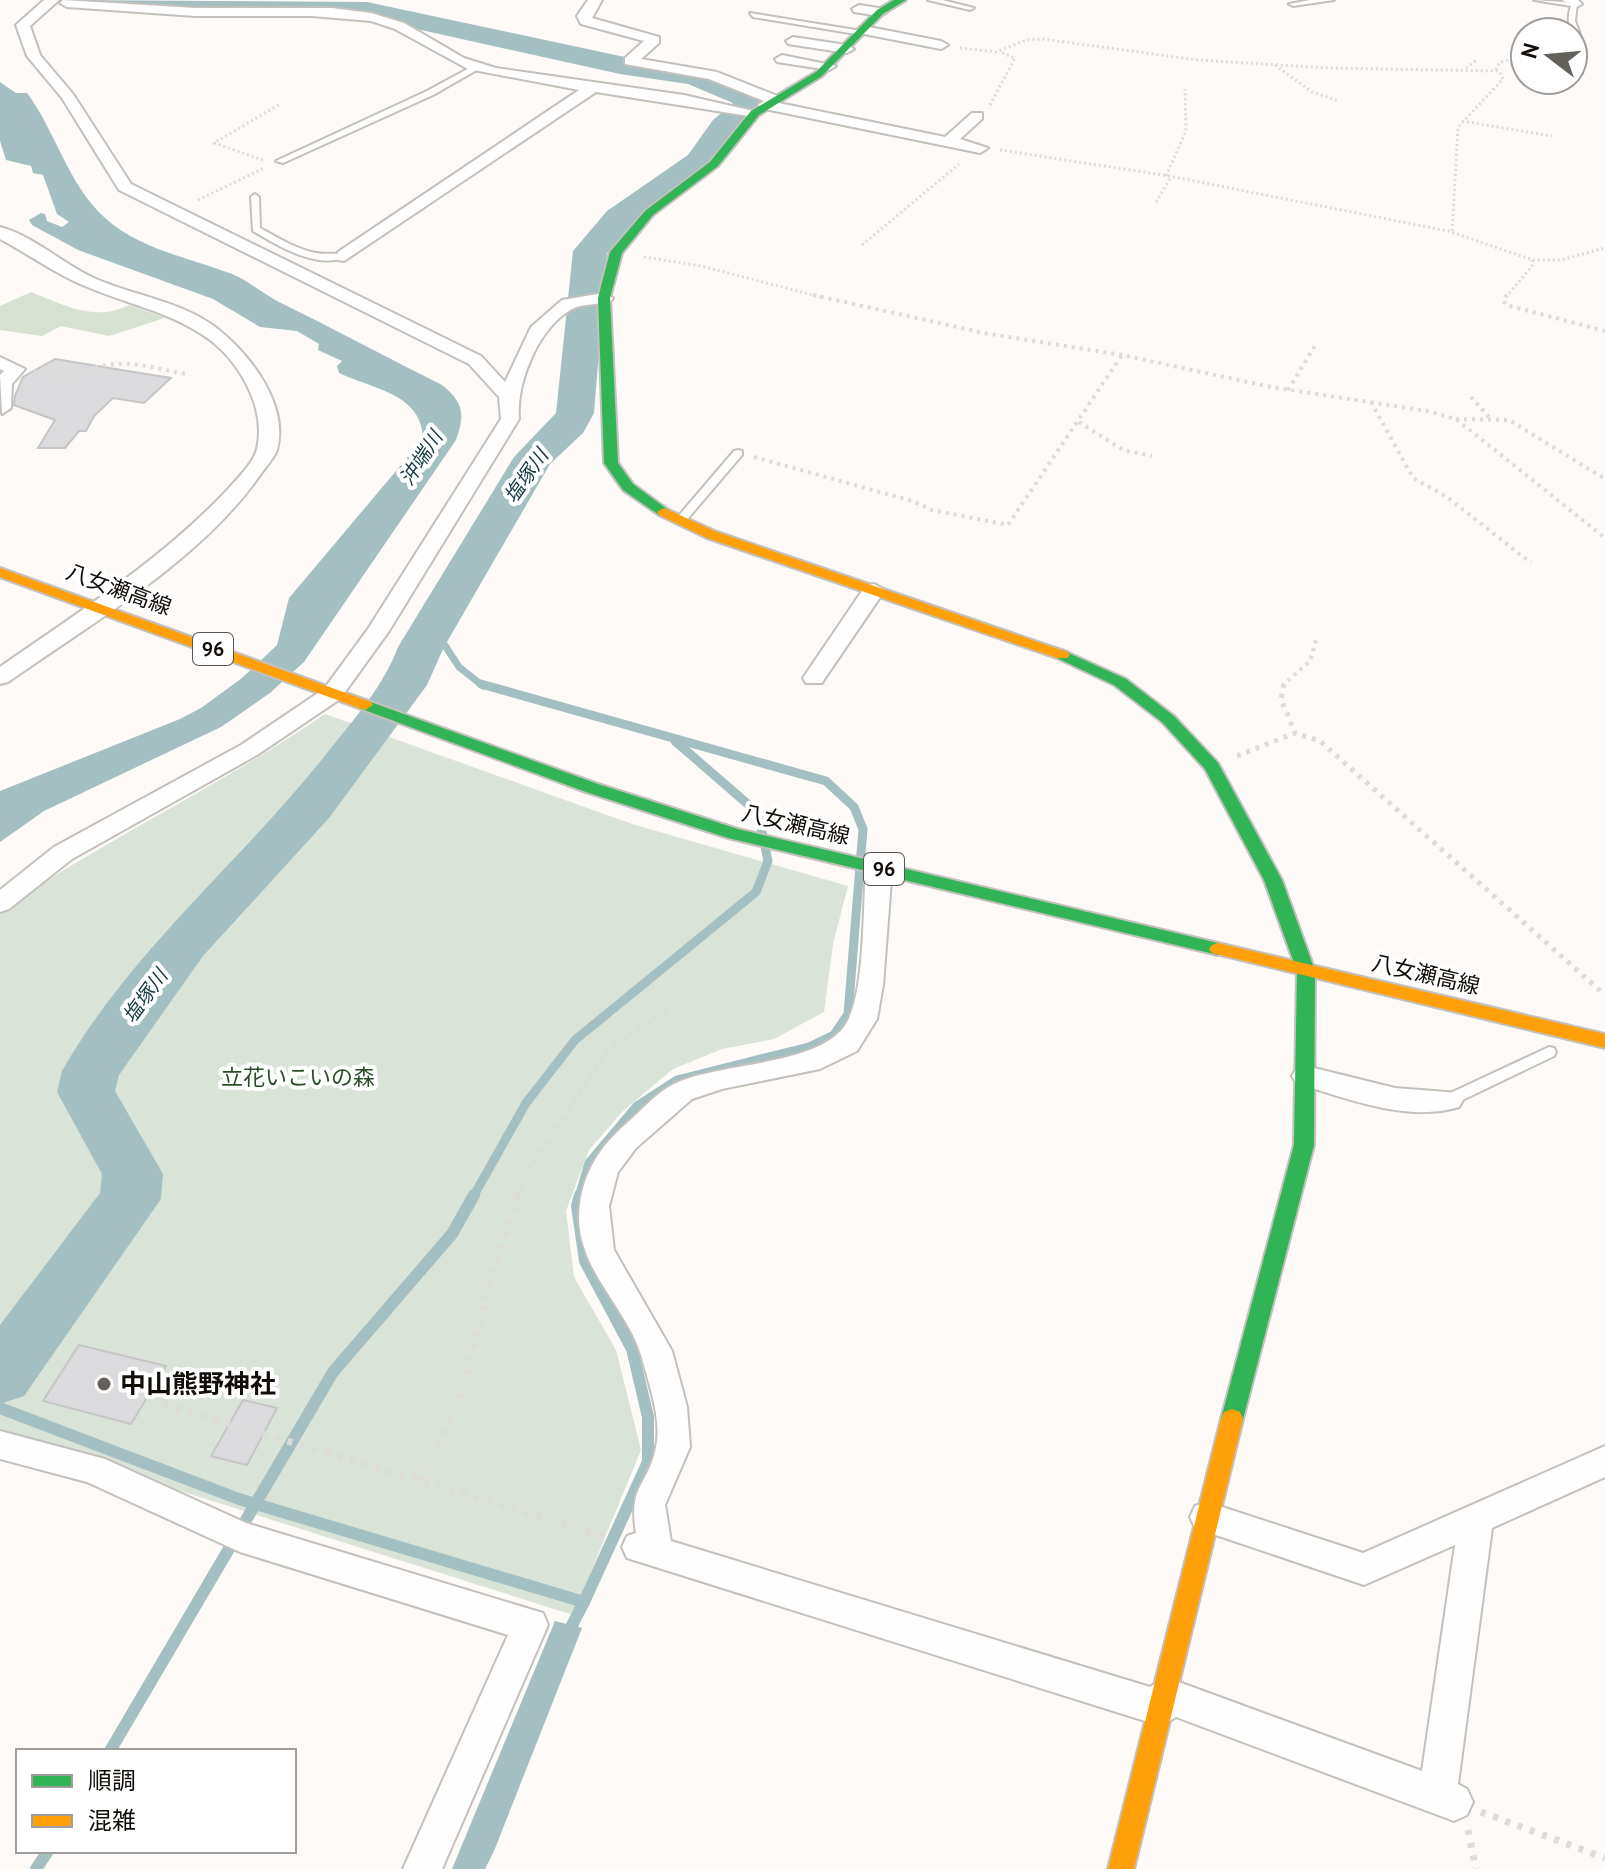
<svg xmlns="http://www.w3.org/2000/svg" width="1605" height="1869" viewBox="0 0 1605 1869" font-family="'PT Sans','Noto Sans JP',sans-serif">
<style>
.green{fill:#dae3d7}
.forest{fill:#d6e1d2}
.water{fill:#a4bfc2}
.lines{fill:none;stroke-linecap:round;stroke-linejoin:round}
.stream-far2{stroke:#a4bfc2;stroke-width:7}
.stream-far1{stroke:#a4bfc2;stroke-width:9}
.stream{stroke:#a4bfc2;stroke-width:12}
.river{fill:#a4bfc2;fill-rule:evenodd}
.building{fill:#dbdadc;stroke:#c6c5c6;stroke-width:2}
.lane-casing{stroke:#c4c1bd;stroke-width:4}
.street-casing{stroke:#c4c1bd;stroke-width:4}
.fast-casing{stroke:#c4c1bd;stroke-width:4}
.slow-casing{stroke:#c4c1bd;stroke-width:4}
.path-far3{stroke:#dedcdb;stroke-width:3;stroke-dasharray:2 3;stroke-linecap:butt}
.path-far2{stroke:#dedcdb;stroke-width:4;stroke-dasharray:3 5;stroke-linecap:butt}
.path-far1{stroke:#dedcdb;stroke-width:5;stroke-dasharray:4 6;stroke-linecap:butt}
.path{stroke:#dedcdb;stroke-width:7;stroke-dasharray:5 8;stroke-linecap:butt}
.lane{fill:#fffefe;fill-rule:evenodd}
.street{fill:#fffefe;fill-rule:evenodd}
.fast{fill:#30b455;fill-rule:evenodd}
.slow{fill:#ff9f0a;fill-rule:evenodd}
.poi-dot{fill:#64605c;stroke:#fff;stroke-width:3}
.labels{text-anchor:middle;stroke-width:8;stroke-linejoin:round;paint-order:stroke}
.far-water-label{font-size:20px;font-style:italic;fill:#143b40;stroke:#fff}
.shield{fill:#fff;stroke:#585653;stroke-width:2}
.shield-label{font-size:20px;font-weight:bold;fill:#110d09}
.street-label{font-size:22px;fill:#110d09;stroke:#fff}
.park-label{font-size:22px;fill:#2a4d28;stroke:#fff}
.near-poi-label{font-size:26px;font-weight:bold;fill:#110d09;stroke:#fff;text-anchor:start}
</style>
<rect width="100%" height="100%" fill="#fdfaf7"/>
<path class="green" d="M325 714 632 824 848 886 833 944 824 1012 774 1039 722 1049 673 1069 623 1111 589 1150 566 1211 574 1277 616 1350 641 1450 573 1615 0 1434V912C104 839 221 786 325 714Z"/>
<path class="forest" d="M31 292C67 306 93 322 130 305L165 318 109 336 61 326 42 336 0 330V306Z"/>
<g class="water">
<path d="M0 82 16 93H27C56 132 68 184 104 217 140 250 188 257 232 274 248 280 263 294 279 302 334 329 388 358 442 385 464 403 465 414 456 440L304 662 270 693 221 727 44 811 0 842V791L180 719 201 708 242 678 277 645 289 598 423 439C422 393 372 389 339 373L337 366 342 361 318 350 319 344 297 331 260 327 213 299 78 250 32 225 29 220 41 213 45 214 47 221 62 227 69 222 57 214 43 175 33 173 31 166 6 160 0 141Z"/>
<path d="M555 1621 582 1628 494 1851 485 1869H452Z"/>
</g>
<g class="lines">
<path class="stream-far2" d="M433 627 459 667 483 686"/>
<g class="stream-far1">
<path d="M481 684 826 781 854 807 863 829 848 1014 834 1035 809 1047 677 1080 637 1106 589 1163 579 1197"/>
<path d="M473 1197 526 1103 575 1040 756 892 768 861 758 813 675 741"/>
</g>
<g class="stream">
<path d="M580 1195 577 1206 585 1261 632 1349 648 1417V1462L584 1602"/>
<path d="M0 1408 239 1499 584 1602 567 1635"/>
<path d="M110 1751 333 1372 452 1234 474 1195"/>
<path d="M36 1869 48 1851"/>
</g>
<path class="river" d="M64 0 367 2 620 56 694 67 756 89 764 105 735 134 710 169 631 225 607 253 594 413 583 433 550 464 444 647 427 685 329 818 203 956 119 1075 115 1091 163 1174 161 1199 24 1396 0 1404V1325L100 1193 102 1174 57 1092 62 1071C131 950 242 861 327 753 354 719 383 687 398 647L514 457 556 413 573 251 607 211 688 155 713 120 733 103 688 84 620 74 367 18 215 17 78 8 68 6Z"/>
</g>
<g class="building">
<path d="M55 359 140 373 171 378 144 403 113 398 94 416 86 431H79L65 448H38L55 420 14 405 15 396 23 377Z"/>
<path d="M79 1345 166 1366 131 1424 43 1401Z"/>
<path d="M243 1400 277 1408 247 1465 211 1456Z"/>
</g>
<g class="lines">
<defs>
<g id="lane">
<path d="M928 0H942L974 8 970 10Z"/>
<path d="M1310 0H1334L1293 6 1289 4Z"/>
<path d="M1534 0 1577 3 1575 21 1586 51H1580C1572 36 1565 23 1571 6Z"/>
<path d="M750 13 862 31 866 33 862 35 753 17Z"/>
<path d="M475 65 482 67 433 95 283 163 276 161 427 91Z"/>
<path d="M255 194 259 197 260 228C278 238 296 249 316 253 327 255 339 252 348 256 319 271 278 246 253 231L251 197Z"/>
<path d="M738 450 742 451V455L684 523H676V519L734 451Z"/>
<path d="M1549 1047 1554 1048 1556 1052 1554 1056 1454 1104H1444L1441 1100 1444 1096Z"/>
</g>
<g id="street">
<path d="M44 0H59L30 26 40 55 73 94 131 184 481 356 505 382 531 327 562 300 604 293 613 298 610 302C599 304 582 304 572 309 538 328 516 383 519 419L389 631 340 699 257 755 72 859 9 909 0 912V890L54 847 241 745 324 689 368 629 501 419 499 397 469 364 119 190 62 98 27 56 16 25Z"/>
<path d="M63 0 195 8H332L371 13 404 23 464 58 496 68 684 95 762 113 755 117 596 92 344 261 338 260V252L579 90 468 69 395 29 371 21 312 16H195L67 7 60 3Z"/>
<path d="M588 0H602L592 18 659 37V43L641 59 717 72 780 97 779 103 945 137 972 113H982V119L960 139 988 148 980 153 765 109 758 105 764 101 709 79 625 64V58L644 41 581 24 577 16Z"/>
<path d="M1562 0H1578L1582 4 1575 8Z"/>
<path d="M859 5 885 9 887 12 880 16 854 12 852 9Z"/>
<path d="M864 26 941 41 948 45 941 49 859 33 857 30Z"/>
<path d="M793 37 847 45 854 49 847 53 788 44 786 41Z"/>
<path d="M782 55 836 66 829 70 777 62 775 59Z"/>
<path d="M0 227C34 236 64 265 96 279 135 296 185 302 219 330 251 356 289 405 277 450 274 458 265 468 260 475 201 560 92 623 8 682L0 684V667C80 611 163 559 229 488 238 478 254 462 257 449 267 406 237 357 203 335 167 311 124 303 85 286 56 274 28 254 0 239Z"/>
<path d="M0 357 25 369 12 384 11 408 2 414 0 375 4 371 0 369Z"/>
<path d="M874 584 885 590 825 678 822 683H806L803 678 866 585Z"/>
<path d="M879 860 888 862 892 868 883 985 877 1019 857 1051 820 1069 722 1089 692 1099 636 1148 618 1172 609 1206 614 1250 672 1351 687 1407 690 1447 665 1505 671 1541 1150 1687 1165 1677 1422 1771 1455 1545 1364 1585 1195 1528 1190 1517 1195 1506 1207 1502 1363 1553 1605 1446V1477L1492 1528 1458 1784 1467 1789 1473 1802 1467 1815 1454 1821 1176 1717 1161 1726 627 1558 622 1547 627 1536 636 1533C628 1484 648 1487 656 1447 662 1419 649 1385 642 1358 627 1305 571 1265 580 1204 584 1171 602 1144 627 1123 641 1111 657 1092 674 1084 719 1061 829 1067 849 1018 865 983 863 908 866 868L870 862Z"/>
<path d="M1306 1066 1395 1088 1459 1093 1463 1100 1459 1107C1407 1123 1346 1098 1296 1083L1292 1076 1296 1069Z"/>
<path d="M0 1431 105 1459 246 1523 543 1613 548 1625 442 1869H403L508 1635 240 1552 87 1482 0 1459Z"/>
</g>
<g id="fast">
<path d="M894 0H906L883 14 822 76 759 115 718 166 653 215 622 253 610 298 618 463 633 484 671 512 669 515H659L623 490 604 463 598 298 610 252 645 211 710 162 751 111 816 72 877 10Z"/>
<path d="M1062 650 1126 679 1174 716 1218 763 1282 880 1315 971 1314 1145 1243 1419 1240 1426 1232 1429 1224 1426 1221 1419 1294 1145 1297 971 1264 880 1205 769 1162 722 1114 685 1057 658 1054 655Z"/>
<path d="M365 700 598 784 738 829 1218 943 1227 949 1218 955 728 838 586 792 359 708 357 705Z"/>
</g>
<g id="slow">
<path d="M664 508 717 532 1067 652 1070 655 1067 658H1057L707 538 659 515 657 512Z"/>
<path d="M0 568 371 702 373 705 365 710 359 708 0 577Z"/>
<path d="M1218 943 1605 1034V1048L1212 953 1209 949 1212 945Z"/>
<path d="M1232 1409 1240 1412 1243 1419 1134 1869H1108L1221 1419 1224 1412Z"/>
</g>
</defs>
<use href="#lane" class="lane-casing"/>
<use href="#street" class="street-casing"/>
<use href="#fast" class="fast-casing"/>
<use href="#slow" class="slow-casing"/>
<g class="path-far3">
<path d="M1518 42 1525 47"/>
<path d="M960 48 996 52 1026 40 1043 39 1198 60 1328 68 1499 71 1503 79 1458 127 1452 232"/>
<path d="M1275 65 1312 92 1339 101"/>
<path d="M1466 68 1478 59"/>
<path d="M1496 70 1499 63 1525 54"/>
<path d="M990 105 1015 58 1000 52"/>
<path d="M1462 121 1552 136"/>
<path d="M1000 150 1169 176 1448 231 1533 260H1561L1605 248"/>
<path d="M263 160 214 143 280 104"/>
<path d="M1166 176 1186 131 1185 89"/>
<path d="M198 200 264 168"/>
<path d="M1156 202 1171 177"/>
<path d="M862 245 959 164"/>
<path d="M644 257 701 266 821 297"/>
<path d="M1506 297 1532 266V260"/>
</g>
<g class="path-far2">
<path d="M813 295 984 333 1122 355 1271 387 1427 411 1456 419 1605 538"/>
<path d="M1507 295 1503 300 1506 305 1605 331"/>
<path d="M34 372 74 378C114 353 143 367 187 374"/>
<path d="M1288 390 1316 344"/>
<path d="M1471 397 1489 417"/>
<path d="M1371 402 1413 478 1447 497 1531 563"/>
<path d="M1456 419 1509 420 1605 479"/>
<path d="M1079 422 1123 450 1152 456"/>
<path d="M754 457 912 501 932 510 1008 525 1122 355"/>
<path d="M1282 686 1310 661 1316 640"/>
</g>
<g class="path-far1">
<path d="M1284 684 1281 699 1295 733"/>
<path d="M1237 756 1295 733 1320 741 1605 995"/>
<path d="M517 1197 525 1174 609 1049 684 998"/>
</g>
<g class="path">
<path d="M163 1404 611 1538"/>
<path d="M420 1481 459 1402 492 1276 518 1195"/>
<path d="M1481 1812 1605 1858"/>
<path d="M1468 1830 1476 1869"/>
</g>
<use href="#lane" class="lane"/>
<use href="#street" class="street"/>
<use href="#fast" class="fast"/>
<use href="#slow" class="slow"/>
</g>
<circle class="poi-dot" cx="104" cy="1384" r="8"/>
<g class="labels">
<g class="far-water-label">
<text transform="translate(421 458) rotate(-57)" y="7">沖端川</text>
<text transform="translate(526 476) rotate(-55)" y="7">塩塚川</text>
<text transform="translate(145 996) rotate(-54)" y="7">塩塚川</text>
</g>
<g class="shield">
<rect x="193" y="633" width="40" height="32" rx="6"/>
<rect x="864" y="853" width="40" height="32" rx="6"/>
</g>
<g class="shield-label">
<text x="213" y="656">96</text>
<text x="884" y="876">96</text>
</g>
<g class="street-label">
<text transform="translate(119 589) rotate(20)" y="8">八女瀬高線</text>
<text transform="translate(796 824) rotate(13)" y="8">八女瀬高線</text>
<text transform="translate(1426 974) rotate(13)" y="8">八女瀬高線</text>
</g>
<g class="park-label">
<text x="298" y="1085">立花いこいの森</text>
</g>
<g class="near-poi-label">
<text x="120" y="1393">中山熊野神社</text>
</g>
</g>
<rect x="16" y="1749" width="280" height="104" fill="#ffffff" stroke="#a09e9d" stroke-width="2"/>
<rect x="32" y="1775" width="40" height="12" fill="#30b455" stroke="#a09e9d" stroke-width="2"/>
<text x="88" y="1789" font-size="24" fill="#110d09">順調</text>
<rect x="32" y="1815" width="40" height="12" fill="#ff9f0a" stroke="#a09e9d" stroke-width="2"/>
<text x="88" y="1829" font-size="24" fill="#110d09">混雑</text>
<g transform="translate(1549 56) rotate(286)"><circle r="38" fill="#ffffff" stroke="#a09e9d" stroke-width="2"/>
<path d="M0-6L14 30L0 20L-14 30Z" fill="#64605c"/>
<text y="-12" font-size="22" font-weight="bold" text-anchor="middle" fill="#110d09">N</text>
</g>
</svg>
